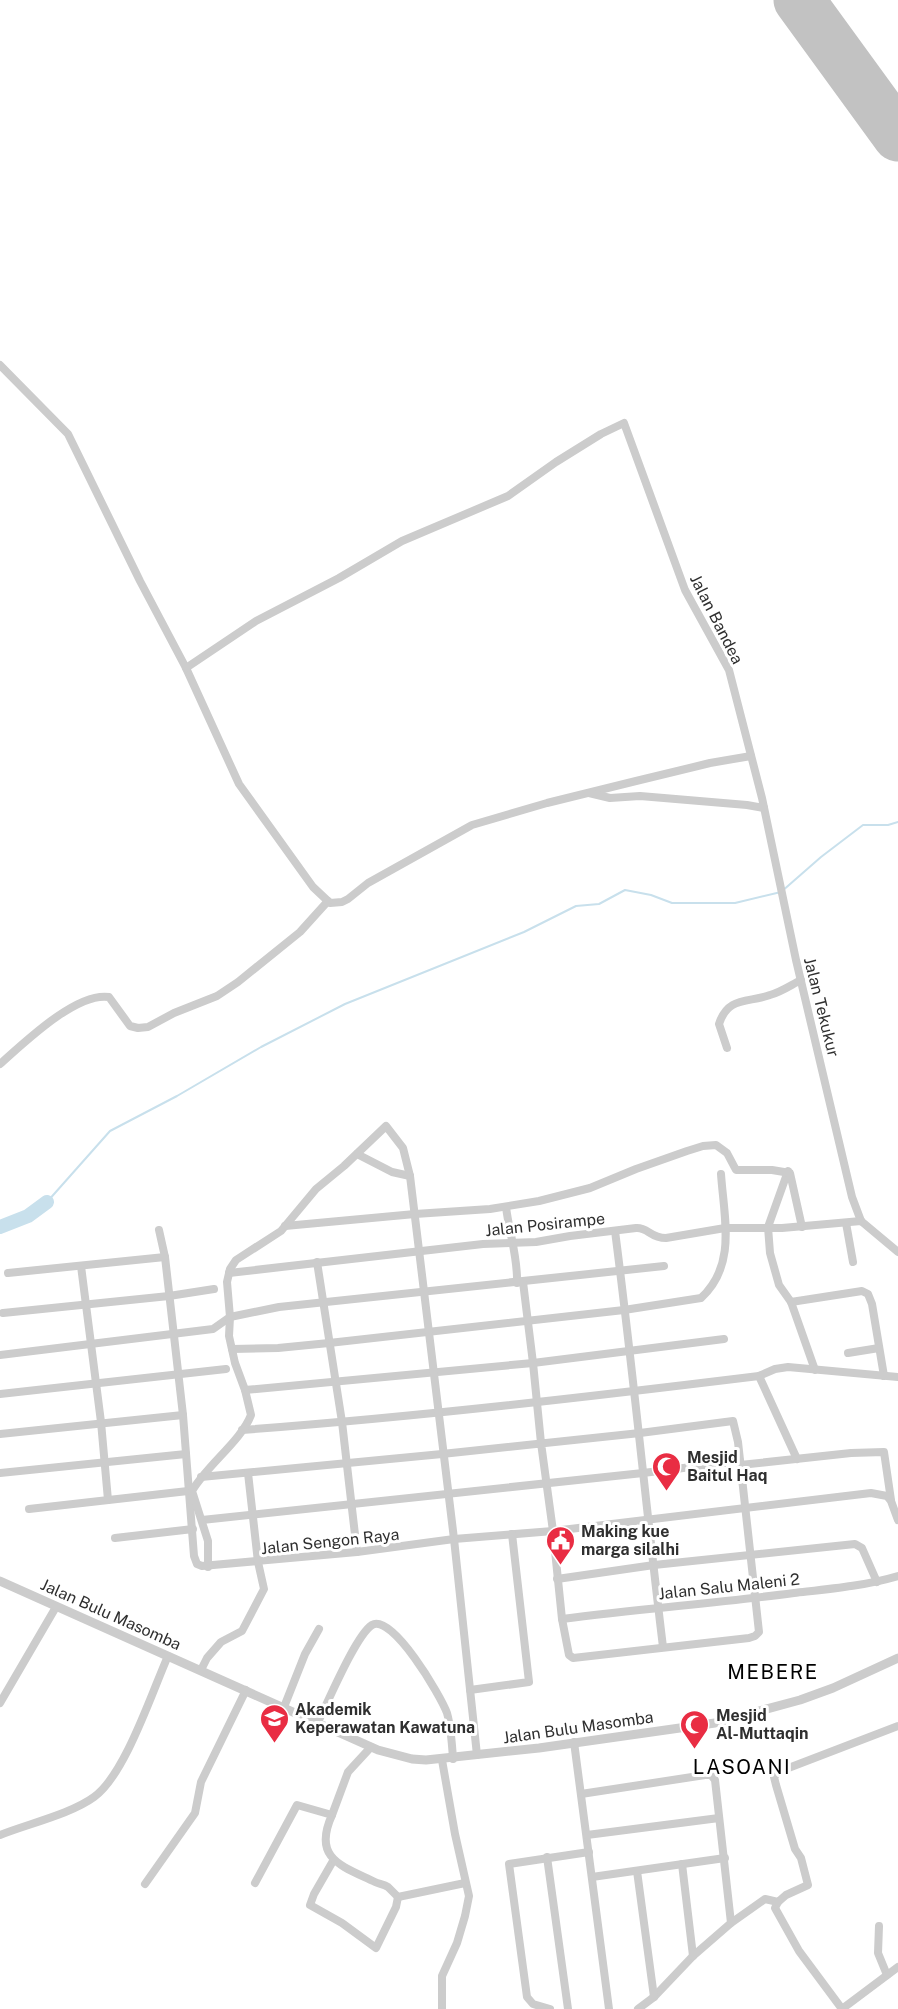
<svg xmlns="http://www.w3.org/2000/svg" width="898" height="2009" viewBox="0 0 898 2009" font-family="'Public Sans',sans-serif">
<style>
.lines{fill:none;stroke-linecap:round;stroke-linejoin:round}
.stream{stroke:#c8e0ec;stroke-width:2}
.river{stroke:#c8e0ec;stroke-width:14}
.runway{stroke:#c2c2c2;stroke-width:51}
.minor{stroke:#ccc;stroke-width:8}
.tertiary{stroke:#ccc;stroke-width:9}
.labels{text-anchor:middle;stroke-width:6;stroke-linejoin:round;paint-order:stroke}
.street-label{font-size:16px;fill:#2f2f2f;stroke:#fff}
.poi-label{font-size:16px;font-weight:bold;fill:#2f2f2f;stroke:#fff;text-anchor:start}
.quarter-label{font-size:20px;letter-spacing:1.5px;fill:#000;stroke:#fff}
</style>
<rect width="100%" height="100%" fill="#fff"/>
<g class="lines">
<path class="stream" d="M47 1202 110 1131 177 1096 261 1047 345 1004 524 932 576 906 599 904 625 890 651 895 672 903H735L781 892 821 857 863 825H888L898 822"/>
<path class="river" d="M0 1227 28 1216 47 1202"/>
<path class="runway" d="M799 0 898 136"/>
<g class="minor">
<path d="M0 365 68 434 140 581 186 668 239 784 313 887 330 903 342 902 348 899 368 883 472 825 547 803 636 781 710 763 751 756"/>
<path d="M186 668 256 621 339 578 402 541 508 496 556 462 601 434 624 423 685 590 729 670 762 798 796 960 852 1197 861 1221"/>
<path d="M589 793 610 798 640 796 747 805 764 808"/>
<path d="M727 1048 719 1024C728 996 748 1003 770 995 781 992 791 985 801 980"/>
<path d="M0 1064C24 1043 76 992 109 997L130 1026 138 1028 148 1027 174 1013 217 996 238 982 300 932 328 901"/>
<path d="M357 1154 392 1172 410 1176"/>
<path d="M788 1171 768 1227 770 1253 779 1285 791 1302 815 1370"/>
<path d="M506 1207C509 1232 518 1257 517 1283"/>
<path d="M861 1221 898 1252"/>
<path d="M846 1223 853 1262"/>
<path d="M285 1226 415 1214 490 1209 539 1201 590 1188 636 1169 687 1151 703 1146 716 1145 727 1153 736 1170H772L790 1173 802 1227"/>
<path d="M159 1230 165 1257 183 1415 194 1556 197 1564 202 1566 357 1552 454 1539 553 1531 871 1493 887 1496 891 1501 898 1520"/>
<path d="M615 1231C633 1369 646 1508 663 1647"/>
<path d="M317 1262 342 1422 357 1552"/>
<path d="M81 1266 101 1422 108 1500"/>
<path d="M8 1273 165 1257"/>
<path d="M229 1273 483 1244 536 1242 570 1236 636 1228C648 1227 650 1238 666 1238L725 1228H782L861 1221"/>
<path d="M791 1302 862 1291 868 1294 872 1304 884 1376"/>
<path d="M3 1313 169 1296 214 1289"/>
<path d="M232 1349 278 1348 329 1343 624 1310 701 1298C737 1265 724 1218 721 1174"/>
<path d="M848 1353 879 1348"/>
<path d="M0 1355 213 1329 230 1317 279 1307 664 1266"/>
<path d="M759 1376 797 1459"/>
<path d="M245 1390 533 1363 724 1339"/>
<path d="M0 1394 226 1369"/>
<path d="M242 1430C415 1417 587 1397 759 1376L775 1369 788 1367 898 1377"/>
<path d="M0 1434 183 1415"/>
<path d="M740 1465 851 1453 884 1452 891 1500"/>
<path d="M0 1473 186 1454"/>
<path d="M201 1477 442 1454 640 1433 733 1421 738 1442 759 1632 755 1636 749 1638 573 1658 569 1655 562 1619 553 1531 541 1443 533 1363 523 1282"/>
<path d="M29 1509 188 1491"/>
<path d="M202 1520 643 1473 740 1461"/>
<path d="M115 1538 193 1529"/>
<path d="M208 1567V1541L192 1491C207 1465 241 1441 251 1415L245 1390 235 1363 229 1336 230 1317 227 1282 230 1269 236 1260 281 1231 316 1189 344 1166 386 1126 403 1148 410 1176 454 1539 477 1755"/>
<path d="M557 1579 654 1565 855 1544 862 1548 877 1582"/>
<path d="M562 1619C639 1609 717 1603 794 1593 829 1589 864 1586 898 1576"/>
<path d="M201 1670 207 1658 221 1642 242 1631 264 1589 258 1562 248 1473"/>
<path d="M470 1690 529 1682 512 1534"/>
<path d="M0 1703 56 1607"/>
<path d="M284 1707 305 1654 319 1629"/>
<path d="M318 1722C328 1702 356 1635 372 1625 392 1613 441 1696 447 1713 451 1727 452 1743 453 1759"/>
<path d="M574 1742 609 2009"/>
<path d="M442 1760 455 1834 469 1896 465 1916 457 1943 442 1976V2009"/>
<path d="M581 1794 705 1775H711L715 1780 731 1923 693 1956 654 1997 638 2009"/>
<path d="M332 1815 348 1772 371 1747"/>
<path d="M0 1835C27 1824 71 1814 94 1797 125 1775 152 1692 168 1656"/>
<path d="M587 1835 719 1818"/>
<path d="M547 1857 568 2009"/>
<path d="M333 1861 314 1894 310 1905 342 1923 376 1948 396 1907 398 1897"/>
<path d="M682 1864 693 1956"/>
<path d="M637 1871 654 1997"/>
<path d="M592 1877 725 1858"/>
<path d="M255 1883 297 1805 332 1815C312 1859 342 1866 375 1882 379 1884 384 1884 388 1887 391 1890 395 1894 398 1897L465 1883"/>
<path d="M145 1884 195 1813 201 1782 246 1690"/>
<path d="M778 1902 775 1908 799 1951 842 2009"/>
<path d="M731 1923 765 1899 778 1902 786 1895 808 1885 801 1858 795 1849 776 1785 774 1777 778 1772 898 1726"/>
<path d="M879 1926 878 1953 887 1975"/>
<path d="M550 2009 533 2004 527 1997 509 1864 589 1852"/>
<path d="M842 2009 898 1967"/>
</g>
<path class="tertiary" d="M0 1581 378 1750 412 1759 426 1760 539 1748 715 1723 800 1700 833 1688 898 1658"/>
</g>
<defs>
<symbol id="mosque-pin" viewBox="-11 -11 22 30"><path d="M0 17L-7.5 6A9.5 9.5 0 1 1 7.5 6Z" fill="#e92d43" stroke="#fff"/><path d="M3.5-4.9A6 6 0 1 0 3.5 4.9A5 5 0 1 1 3.5-4.9Z" fill="#fff"/></symbol>
<symbol id="civic-pin" viewBox="-11 -11 22 30"><path d="M0 17L-7.5 6A9.5 9.5 0 1 1 7.5 6Z" fill="#e92d43" stroke="#fff"/><path d="M-.6-6.5H3V-4.5H.6V-3L4-1V1h2V6H-6V1h2V-1L-.6-3ZM-1.2 2.5V6h2.4V2.5Z" fill="#fff"/></symbol>
<symbol id="university-pin" viewBox="-11 -11 22 30"><path d="M0 17L-7.5 6A9.5 9.5 0 1 1 7.5 6Z" fill="#e92d43" stroke="#fff"/><path d="M0-5L7-2L0 1L-7-2ZM-4 1L0 2.5L4 1V4Q0 6-4 4Z" fill="#fff"/></symbol>
</defs>
<g fill-rule="evenodd">
<use href="#mosque-pin" x="650" y="1450" width="33" height="45"/>
<use href="#civic-pin" x="544" y="1524" width="33" height="45"/>
<use href="#university-pin" x="258" y="1702" width="33" height="45"/>
<use href="#mosque-pin" x="678" y="1708" width="33" height="45"/>
</g>
<g class="labels">
<g class="street-label">
<text transform="translate(717 619) rotate(63)" y="6">Jalan Bandea</text>
<text transform="translate(822 1007) rotate(76)" y="6">Jalan Tekukur</text>
<text transform="translate(545 1224) rotate(-6)" y="6">Jalan Posirampe</text>
<text transform="translate(330 1541) rotate(-6)" y="6">Jalan Sengon Raya</text>
<text transform="translate(729 1586) rotate(-6)" y="6">Jalan Salu Maleni 2</text>
<text transform="translate(111 1614) rotate(24)" y="6">Jalan Bulu Masomba</text>
<text transform="translate(578 1727) rotate(-8)" y="6">Jalan Bulu Masomba</text>
</g>
<g class="poi-label">
<text x="687" y="1463">Mesjid<tspan x="687" dy="18">Baitul Haq</tspan></text>
<text x="581" y="1537">Making kue<tspan x="581" dy="18">marga silalhi</tspan></text>
<text x="295" y="1715">Akademik<tspan x="295" dy="18">Keperawatan Kawatuna</tspan></text>
<text x="716" y="1721">Mesjid<tspan x="716" dy="18">Al-Muttaqin</tspan></text>
</g>
<g class="quarter-label">
<text x="773" y="1679">MEBERE</text>
<text x="742" y="1774">LASOANI</text>
</g>
</g>
</svg>
